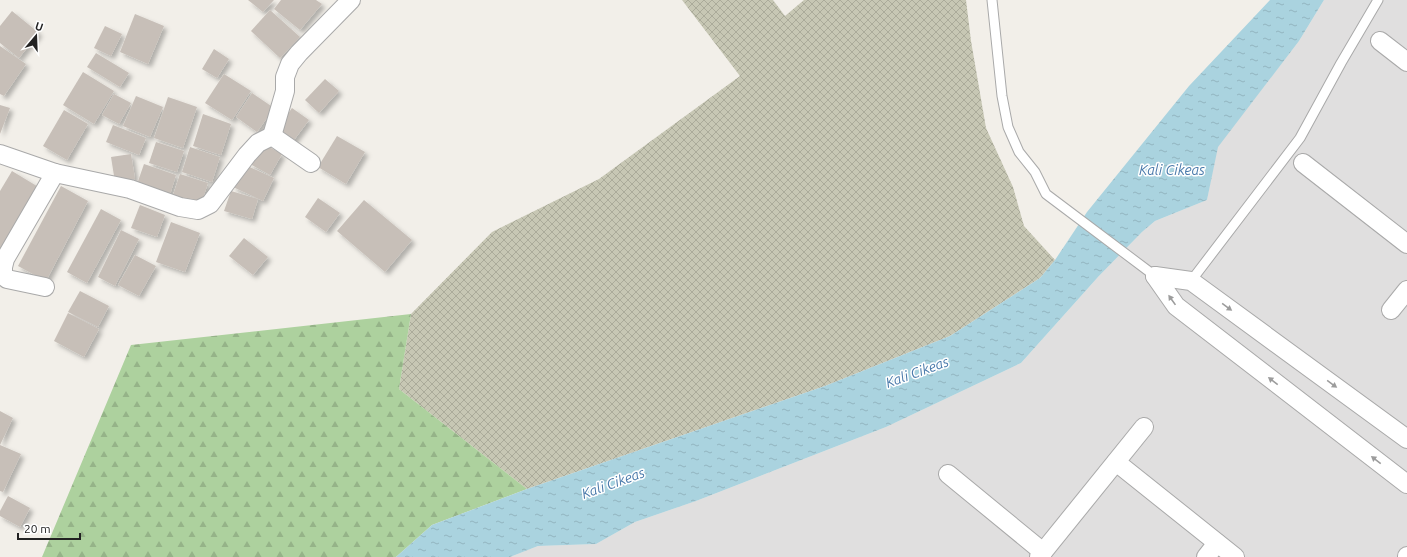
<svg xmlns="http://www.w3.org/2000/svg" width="1407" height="557" viewBox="0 0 1407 557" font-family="Ubuntu,sans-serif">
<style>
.residential{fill:#e0dfdf}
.construction{fill:url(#construction-cross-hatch)}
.forest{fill:url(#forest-firs)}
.water{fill:url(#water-ripples)}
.building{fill:#c7bfb8;filter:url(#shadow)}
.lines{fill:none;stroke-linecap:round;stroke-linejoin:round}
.service-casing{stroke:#a9a9a9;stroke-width:11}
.minor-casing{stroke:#a9a9a9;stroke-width:20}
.service{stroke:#fff;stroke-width:9}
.minor{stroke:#fff;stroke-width:18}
.oneway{fill:#9c9c9c}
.labels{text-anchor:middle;stroke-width:3;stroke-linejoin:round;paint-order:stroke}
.water-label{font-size:14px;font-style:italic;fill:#4a7aab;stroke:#fff}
</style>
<defs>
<pattern id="construction-cross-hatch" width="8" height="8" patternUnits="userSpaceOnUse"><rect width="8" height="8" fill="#c7c7b4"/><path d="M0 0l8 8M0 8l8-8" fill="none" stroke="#abab9a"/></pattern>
<pattern id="forest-firs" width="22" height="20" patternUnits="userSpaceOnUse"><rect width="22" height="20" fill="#add19e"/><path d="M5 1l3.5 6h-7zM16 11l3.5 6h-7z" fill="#95b388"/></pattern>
<pattern id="water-ripples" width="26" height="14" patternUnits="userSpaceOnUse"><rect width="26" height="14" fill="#aad3df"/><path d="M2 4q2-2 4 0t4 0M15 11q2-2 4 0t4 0" fill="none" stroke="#92b5bf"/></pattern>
<filter id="shadow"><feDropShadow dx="3.5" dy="3.5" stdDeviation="2" flood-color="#0004"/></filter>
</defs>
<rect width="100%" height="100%" fill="#f2efe9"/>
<path class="residential" d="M1324 0H1407V557H510L538 546 596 544 635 522 696 501 886 427 1021 363 1098 277 1142 232 1155 221 1207 200 1217 147 1299 41Z"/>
<path class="construction" d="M682 0H773L785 16 804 0H966L971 41 986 128 1013 187 1024 226 1055 260 1040 278 950 336 825 386 527 489 399 389 411 314 492 232 599 179 740 76Z"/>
<path class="forest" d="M411 314 399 389 527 489 432 525 396 557H42L131 345Z"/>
<path class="water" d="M1270 0H1324L1299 41 1218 147 1207 200 1155 221 1142 232 1098 277 1021 363 886 427 696 501 635 522 596 544 538 546 510 557H396L432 525 527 489 825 386 950 336 1040 278 1055 260 1087 212 1189 86Z"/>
<g class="building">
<path d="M248 0H274L263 12Z"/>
<path d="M281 0H316L322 4 300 30 274 9Z"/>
<path d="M270 10 300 37 280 58 251 31Z"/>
<path d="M12 11 39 33 19 58 0 43V26Z"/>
<path d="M135 14 164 26 148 64 120 52Z"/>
<path d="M105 26 122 34 111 56 94 48Z"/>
<path d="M0 46 26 64 4 96 0 94Z"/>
<path d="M214 49 229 59 217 78 202 69Z"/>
<path d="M96 53 129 73 120 87 87 67Z"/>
<path d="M83 72 114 91 94 124 63 105Z"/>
<path d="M224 74 251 91 232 120 205 103Z"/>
<path d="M325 79 339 91 319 113 305 100Z"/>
<path d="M252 93 274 108 257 132 236 117Z"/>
<path d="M114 94 131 103 119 124 102 115Z"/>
<path d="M136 96 163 107 150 137 123 126Z"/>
<path d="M168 97 197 107 183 148 154 138Z"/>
<path d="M0 105 10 108 0 134Z"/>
<path d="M292 108 309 120 291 144 274 133Z"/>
<path d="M64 110 88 124 67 160 43 146Z"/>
<path d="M203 114 231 124 221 155 193 146Z"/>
<path d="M113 125 146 138 139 155 106 142Z"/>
<path d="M337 136 365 152 346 184 318 167Z"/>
<path d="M156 142 184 151 177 172 149 163Z"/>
<path d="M262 143 282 154 270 175 250 164Z"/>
<path d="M190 147 220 157 212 182 182 172Z"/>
<path d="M131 154 135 179 115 182 111 157Z"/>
<path d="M144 164 176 175 169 198 136 187Z"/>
<path d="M243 164 274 178 263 201 233 187Z"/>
<path d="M12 171 40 188 0 253V191Z"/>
<path d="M180 174 208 183 200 207 172 198Z"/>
<path d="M61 186 88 201 46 281 18 266Z"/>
<path d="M231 191 258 199 252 219 224 211Z"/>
<path d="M318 198 340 213 326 232 305 217Z"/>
<path d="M364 200 412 240 385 272 337 231Z"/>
<path d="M140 205 165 215 157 237 131 228Z"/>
<path d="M101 209 121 220 87 283 67 272Z"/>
<path d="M171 222 200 233 185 272 156 262Z"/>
<path d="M121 230 139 239 115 286 98 277Z"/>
<path d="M244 238 268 257 253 275 229 256Z"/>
<path d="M135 255 156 266 139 296 118 285Z"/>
<path d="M80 291 109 306 98 327 68 312Z"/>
<path d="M68 313 99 329 84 357 54 341Z"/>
<path d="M0 411 13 418 0 445 21 454 3 492 0 491Z"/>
<path d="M8 496 30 508 20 527 0 516V511Z"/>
</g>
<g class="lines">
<defs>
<g id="service">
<path d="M992 0 1002 96 1008 127 1019 152 1035 172 1046 194 1155 276"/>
<path d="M1191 281 1300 138 1341 63 1378 0"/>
</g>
<g id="minor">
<path d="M1380 41 1407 62"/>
<path d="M272 136 285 91V77L290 64 299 53 351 0"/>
<path d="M0 154 55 173 130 189 180 207 198 210 210 204 247 155 258 143 272 136 311 163"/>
<path d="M1303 163 1407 244"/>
<path d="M1155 276 1176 306 1407 484"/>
<path d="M1155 276 1191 281 1407 439"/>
<path d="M45 287 7 279 3 275V267L5 259 55 173"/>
<path d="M1391 310 1407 290"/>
<path d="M1116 462 1235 557"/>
<path d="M948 474 1043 552"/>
<path d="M1039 557 1144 427"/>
<path d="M1206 557 1217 543"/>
<path d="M1407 557V556"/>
</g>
</defs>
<use href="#service" class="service-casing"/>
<use href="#minor" class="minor-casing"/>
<use href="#service" class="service"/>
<use href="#minor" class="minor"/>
</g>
<defs><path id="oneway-solid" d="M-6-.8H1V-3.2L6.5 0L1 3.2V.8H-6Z"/></defs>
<g class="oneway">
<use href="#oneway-solid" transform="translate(1172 300) rotate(-125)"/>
<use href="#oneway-solid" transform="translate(1227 307) rotate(36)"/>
<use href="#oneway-solid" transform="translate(1273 381) rotate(-142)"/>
<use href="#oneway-solid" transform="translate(1332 384) rotate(36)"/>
<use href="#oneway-solid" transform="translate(1376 460) rotate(-142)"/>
</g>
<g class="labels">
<g class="water-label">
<text x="1172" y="175">Kali Cikeas</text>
<text transform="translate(917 372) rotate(-20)" y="5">Kali Cikeas</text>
<text transform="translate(613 483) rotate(-20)" y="5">Kali Cikeas</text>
</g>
</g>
<g transform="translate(36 36) rotate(19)" stroke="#ffffff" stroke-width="3" paint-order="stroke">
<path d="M0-3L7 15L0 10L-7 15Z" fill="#222222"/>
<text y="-6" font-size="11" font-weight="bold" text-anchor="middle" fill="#222222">U</text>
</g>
<path d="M18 533v6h62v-6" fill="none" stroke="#222222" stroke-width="2"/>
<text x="24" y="533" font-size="12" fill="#222222" stroke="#ffffff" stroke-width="3" paint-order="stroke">20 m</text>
</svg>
